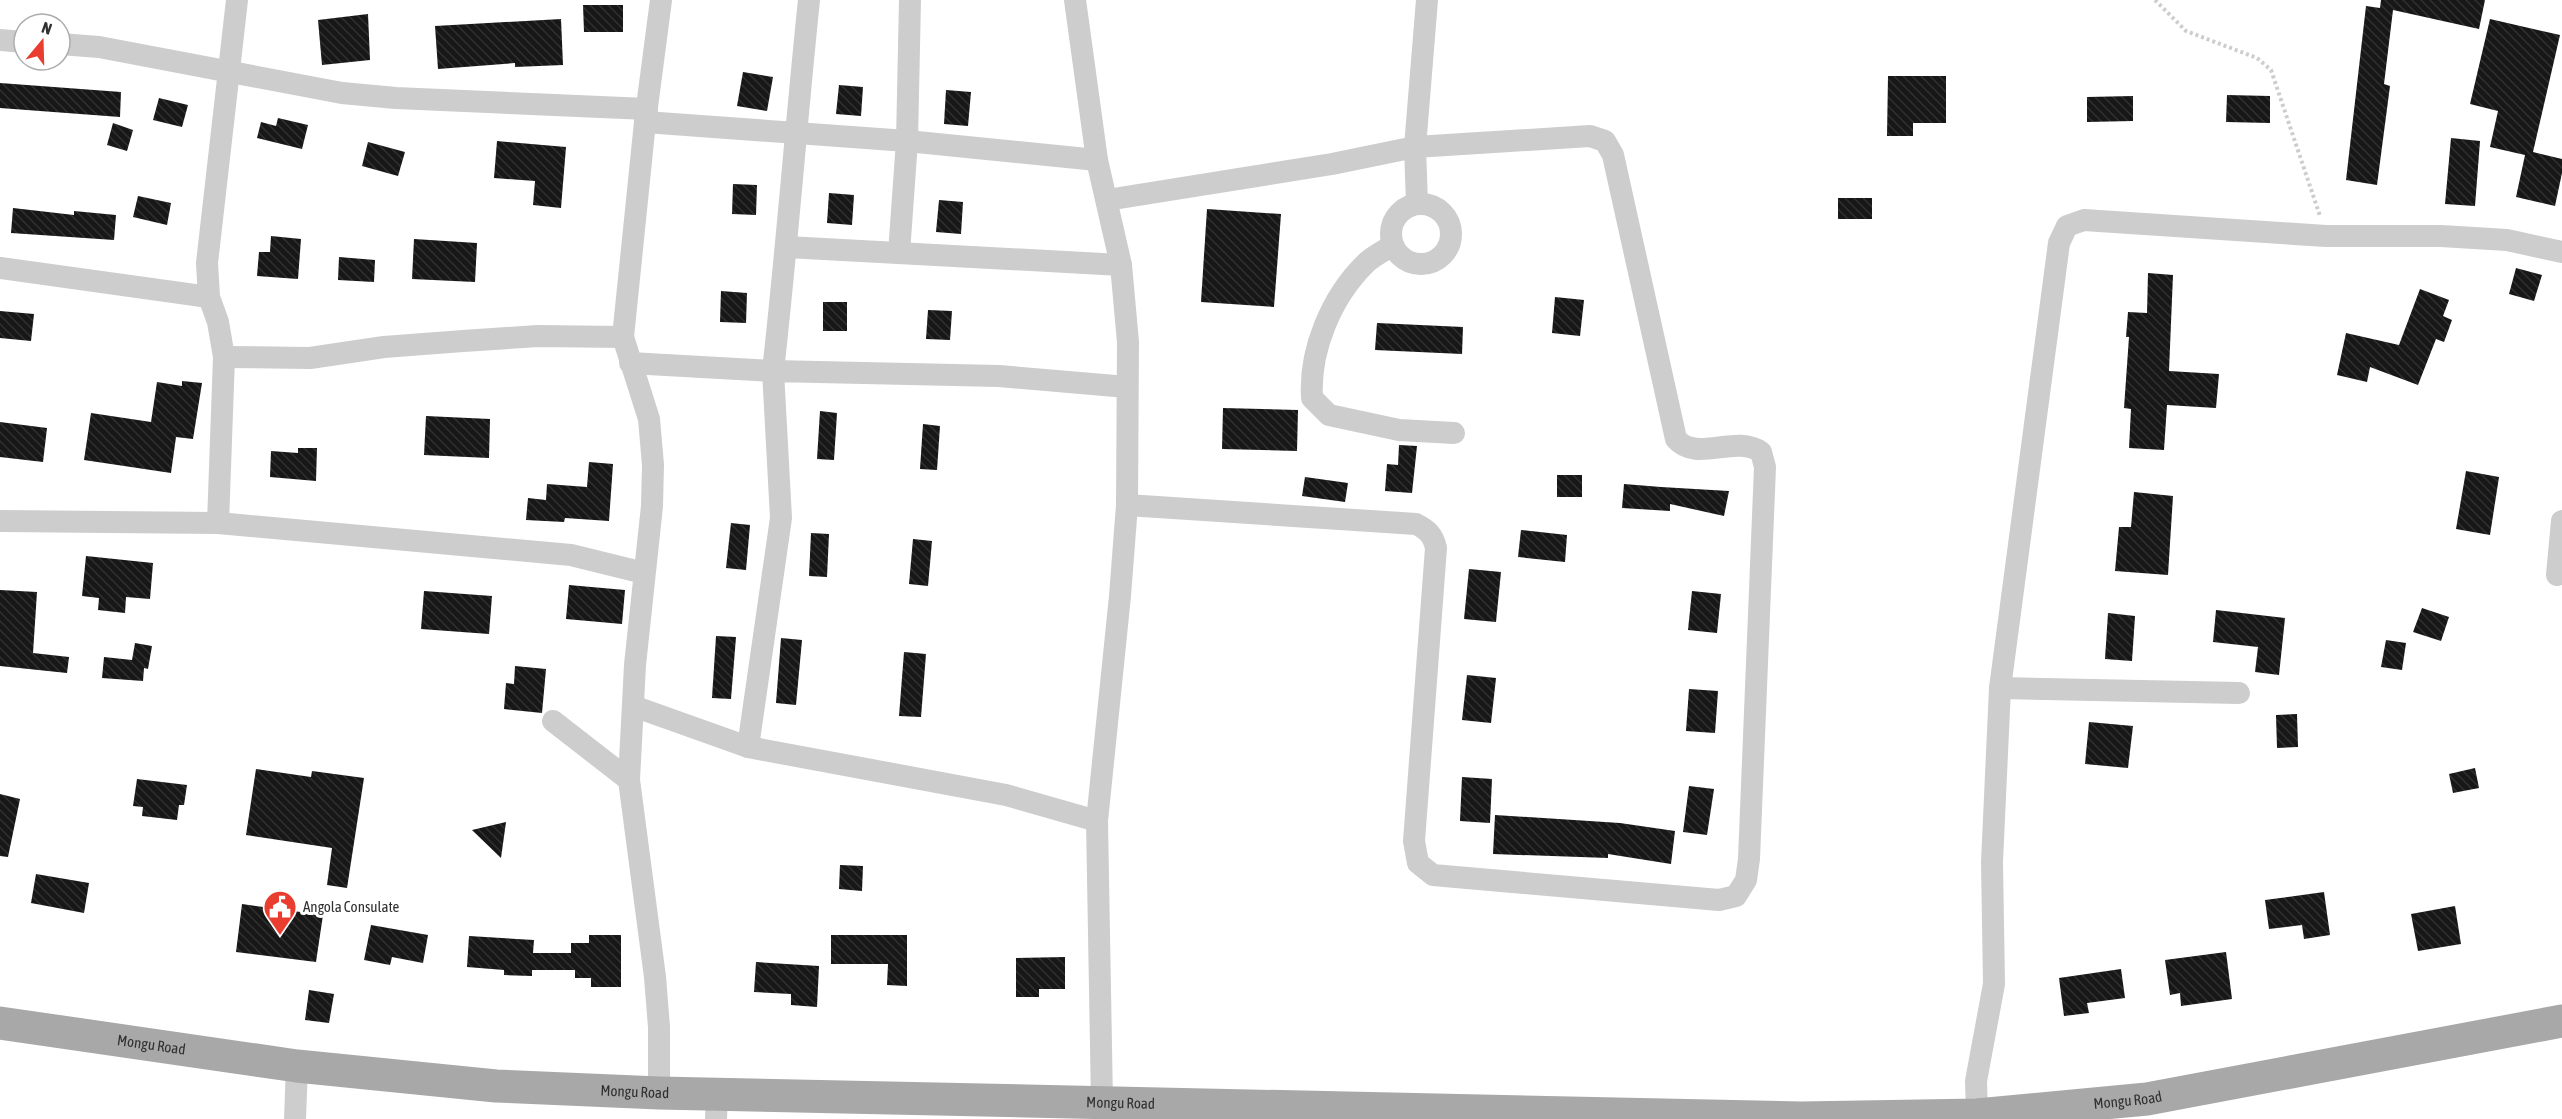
<svg xmlns="http://www.w3.org/2000/svg" width="2562" height="1119" viewBox="0 0 2562 1119" font-family="'Asap Condensed',sans-serif">
<style>
.building{fill:url(#building-back-hatch)}
.lines{fill:none;stroke-linecap:round;stroke-linejoin:round}
.path{stroke:#cdcdcd;stroke-width:4;stroke-dasharray:3 3;stroke-linecap:butt}
.street{stroke:#cdcdcd;stroke-width:22}
.primary{stroke:#a8a8a8;stroke-width:33}
.labels{text-anchor:middle;stroke-width:6;stroke-linejoin:round;paint-order:stroke}
.poi-label{font-size:15px;fill:#303030;stroke:#fff;text-anchor:start}
.street-label{font-size:15px;fill:#303030;stroke:#fff}
</style>
<defs>
<pattern id="building-back-hatch" width="6" height="6" patternUnits="userSpaceOnUse" patternTransform="scale(1.5)"><rect width="6" height="6" fill="#171717"/><path d="M-1 5l2 2M0 0l6 6M5-1l2 2" fill="none" stroke="#303030"/></pattern>
</defs>
<rect width="100%" height="100%" fill="#fff"/>
<g class="building">
<path d="M2381 0H2485L2479 29 2393 10 2384 84 2390 86 2377 185 2346 180 2366 6 2380 8Z"/>
<path d="M583 5H623V32H584Z"/>
<path d="M368 14 370 60 322 65 318 20Z"/>
<path d="M561 19 563 65 515 67V63L438 69 435 26Z"/>
<path d="M2490 19 2560 35 2533 152 2562 159V173L2555 206 2516 197 2525 155 2490 147 2498 111 2470 104Z"/>
<path d="M743 72 773 77 767 111 737 106Z"/>
<path d="M1888 76H1946V123H1913V136H1887Z"/>
<path d="M0 83 121 92 120 117 0 108Z"/>
<path d="M839 85 863 87 861 116 836 114Z"/>
<path d="M946 90 971 92 968 126 944 124Z"/>
<path d="M2227 95 2270 96V123L2226 122Z"/>
<path d="M2133 96V121L2087 122V97Z"/>
<path d="M159 98 188 105 182 127 153 120Z"/>
<path d="M278 118 308 125 302 149 257 138 261 122 276 126Z"/>
<path d="M113 123 133 130 127 151 107 145Z"/>
<path d="M2451 138 2480 141 2475 206 2445 204Z"/>
<path d="M497 141 566 147 561 208 533 205 535 181 494 178Z"/>
<path d="M368 142 405 152 398 176 362 166Z"/>
<path d="M733 184 757 185 756 215 732 214Z"/>
<path d="M829 193 854 195 852 225 827 223Z"/>
<path d="M138 196 171 203 167 225 133 217Z"/>
<rect x="1838" y="198" width="34" height="21"/>
<path d="M939 200 963 202 961 234 936 232Z"/>
<path d="M13 208 74 215V211L116 215 114 240 11 233Z"/>
<path d="M1207 209 1281 214 1274 307 1201 302Z"/>
<path d="M271 236 301 239 298 279 257 276 259 252H270Z"/>
<path d="M414 239 477 243 475 282 412 279Z"/>
<path d="M339 257 375 260 374 282 338 280Z"/>
<path d="M2516 268 2542 275 2534 301 2509 294Z"/>
<path d="M2148 273 2173 275 2169 371 2219 374 2216 408 2167 405 2164 450 2129 448 2131 409 2124 408 2129 337H2126L2128 312 2147 313Z"/>
<path d="M2420 289 2449 300 2443 316 2452 320 2444 342 2436 339 2418 385 2370 367 2367 382 2337 375 2346 333 2399 345Z"/>
<path d="M721 291 747 293 746 323 720 322Z"/>
<path d="M1555 297 1584 300 1580 336 1552 333Z"/>
<rect x="823" y="302" width="24" height="29"/>
<path d="M928 310 952 311 950 340 926 339Z"/>
<path d="M0 311 34 314 31 341 0 338Z"/>
<path d="M1377 323 1463 327 1462 354 1375 350Z"/>
<path d="M182 381 202 383 193 439 176 437 171 473 84 460 91 413 151 422 157 382 182 386Z"/>
<path d="M1223 408 1298 410 1297 451 1222 449Z"/>
<path d="M820 411 837 413 834 460 817 459Z"/>
<path d="M426 416 490 419 489 458 424 455Z"/>
<path d="M0 422 47 428 43 462 0 457Z"/>
<path d="M923 424 940 426 937 470 920 469Z"/>
<path d="M1399 445 1417 446 1412 493 1385 491 1387 464 1398 465Z"/>
<path d="M298 448H317L316 481 270 477 271 451 298 453Z"/>
<path d="M589 462 613 464 609 521 565 518 564 522 526 520 528 498 546 500 547 484 587 487Z"/>
<path d="M2466 471 2499 477 2490 535 2456 529Z"/>
<rect x="1557" y="475" width="25" height="22"/>
<path d="M1305 477 1348 483 1345 502 1302 496Z"/>
<path d="M1624 484 1661 487 1729 491 1724 516 1670 504V511L1622 508Z"/>
<path d="M2134 492 2173 496 2168 575 2115 571 2119 527H2131Z"/>
<path d="M731 523 750 525 746 570 726 568Z"/>
<path d="M1521 530 1567 535 1565 562 1518 557Z"/>
<path d="M811 533 829 534 827 577 809 576Z"/>
<path d="M913 539 932 541 928 586 909 584Z"/>
<path d="M86 556 153 563 150 599 126 597 125 613 98 610 99 598 82 596Z"/>
<path d="M1469 569 1501 572 1496 622 1464 619Z"/>
<path d="M569 585 625 590 622 624 566 619Z"/>
<path d="M0 590 37 592 33 653 69 657 67 673 0 666Z"/>
<path d="M424 591 492 596 489 634 421 629Z"/>
<path d="M1692 591 1721 594 1717 633 1688 630Z"/>
<path d="M2422 608 2449 617 2441 641 2413 632Z"/>
<path d="M2216 610 2285 618 2279 675 2255 672 2258 647 2213 642Z"/>
<path d="M2108 613 2135 616 2132 661 2105 659Z"/>
<path d="M716 636 736 637 731 699 712 698Z"/>
<path d="M781 638 802 640 796 705 776 703Z"/>
<path d="M2386 640 2406 643 2402 670 2381 667Z"/>
<path d="M135 643 152 646 148 669 144 668 143 681 102 678 104 657 132 660Z"/>
<path d="M904 652 926 654 921 717 899 716Z"/>
<path d="M515 666 546 669 542 713 504 709 506 683 514 684Z"/>
<path d="M1467 675 1496 678 1491 723 1462 720Z"/>
<path d="M1689 689 1718 691 1715 733 1686 731Z"/>
<path d="M2297 714 2298 747 2277 748 2276 715Z"/>
<path d="M2089 722 2133 726 2128 768 2085 764Z"/>
<path d="M2475 768 2479 788 2453 793 2449 774Z"/>
<path d="M256 769 311 777 312 771 364 778 347 888 327 885 332 848 246 835Z"/>
<path d="M1462 777 1492 779 1490 823 1460 821Z"/>
<path d="M137 779 187 785 184 805H179L177 820 142 816 143 807 133 806Z"/>
<path d="M1689 786 1714 789 1707 835 1683 832Z"/>
<path d="M0 794 20 799 8 857 0 856Z"/>
<path d="M1495 815 1620 823 1675 831 1671 864 1608 854V858L1493 854Z"/>
<path d="M506 822 501 858 472 830Z"/>
<path d="M840 865 863 866 862 891 839 889Z"/>
<path d="M36 874 89 883 84 913 31 903Z"/>
<path d="M2324 892 2330 935 2304 939 2302 925 2269 929 2265 900Z"/>
<path d="M242 904 323 915 316 962 236 952Z"/>
<path d="M2455 906 2461 944 2418 951 2411 914Z"/>
<path d="M371 925 428 935 423 963 392 957 390 965 364 960Z"/>
<path d="M589 935H621V987H591V978H575V970H532V976L504 975V970L467 967 469 936 534 940 533 953H571V943H589Z"/>
<path d="M831 935H907V986L887 985 888 964H831Z"/>
<path d="M2226 952 2232 999 2181 1006 2180 993 2170 995 2165 960Z"/>
<path d="M1065 957V989H1039V997H1016V958Z"/>
<path d="M756 962 819 966 817 1007 791 1005V994L754 992Z"/>
<path d="M2121 969 2125 998 2087 1003 2089 1013 2064 1016 2059 978Z"/>
<path d="M309 990 334 994 329 1023 305 1020Z"/>
</g>
<g class="lines">
<path class="path" d="M2155 0 2186 31 2257 58 2271 70 2320 216"/>
<g class="street">
<path d="M1075 0 1097 160 1121 265 1128 342 1127 505 1120 596 1097 821 1102 1102"/>
<path d="M0 40 24 42"/>
<path d="M60 44 99 47 342 93 396 98 647 109"/>
<path d="M645 122 907 141 1097 160"/>
<path d="M1107 200 1332 164 1415 147 1427 0"/>
<circle cx="1421" cy="234" r="30"/>
<path d="M1393 245C1384 251 1373 256 1366 263 1331 297 1309 351 1312 398L1329 415 1399 430 1454 433"/>
<path d="M787 247 1121 265"/>
<path d="M899 253 907 141 910 0"/>
<path d="M0 268 209 297"/>
<path d="M224 357 310 358 384 347 463 341 538 336 623 337"/>
<path d="M630 363 773 371C787 247 796 124 809 0"/>
<path d="M1127 505 1416 524C1428 530 1433 535 1436 548L1414 841 1418 863 1433 875 1719 900 1736 896 1746 880 1749 859 1765 467 1761 452C1735 434 1697 463 1676 439L1613 155 1605 141 1590 136 1415 147 1417 204"/>
<path d="M0 521 218 523 571 555 644 573"/>
<path d="M218 523 224 357 218 322 209 297 207 263 237 0"/>
<path d="M2557 575 2562 521"/>
<path d="M2000 688 2239 693"/>
<path d="M633 706 748 747 781 518 773 371 999 376 1127 387"/>
<path d="M553 721 629 780"/>
<path d="M748 747 1006 795 1097 821"/>
<path d="M659 1093V1027L655 977 629 780 635 665 652 506 653 465 649 419 623 337 645 122 661 0"/>
<path d="M1977 1115 1976 1081 1994 984 1992 862 2000 688 2059 243 2067 226 2084 220 2326 236H2441L2507 240 2562 252"/>
<path d="M295 1119 297 1066"/>
<path d="M716 1119 717 1094"/>
</g>
<path class="primary" id="s1" d="M0 1023 297 1066 496 1086 659 1093 1802 1118 1977 1115 2147 1099 2562 1021"/>
</g>
<defs>
<symbol id="civic-pin" viewBox="-11 -11 22 30"><path d="M0 17L-7.5 6A9.5 9.5 0 1 1 7.5 6Z" fill="#e93d2f" stroke="#fff"/><path d="M-.6-6.5H3V-4.5H.6V-3L4-1V1h2V6H-6V1h2V-1L-.6-3ZM-1.2 2.5V6h2.4V2.5Z" fill="#fff"/></symbol>
</defs>
<g fill-rule="evenodd">
<use href="#civic-pin" x="261" y="888" width="38" height="52"/>
</g>
<g class="labels">
<g class="poi-label">
<text x="303" y="912">Angola Consulate</text>
</g>
<g class="street-label">
<text dy="5" stroke="none"><textPath href="#s1" startOffset="153">Mongu Road</textPath></text>
<text dy="5" stroke="none"><textPath href="#s1" startOffset="639">Mongu Road</textPath></text>
<text dy="5" stroke="none"><textPath href="#s1" startOffset="2133">Mongu Road</textPath></text>
<text dy="5" stroke="none"><textPath href="#s1" startOffset="1125">Mongu Road</textPath></text>
</g>
</g>
<g transform="translate(42 42) rotate(19)"><circle r="28" fill="#ffffff" stroke="#acacac" stroke-width="1.5"/>
<path d="M0-4.5L10 22L0 15L-10 22Z" fill="#e93d2f"/>
<text y="-9" font-size="16" font-weight="bold" text-anchor="middle" fill="#303030">N</text>
</g>
</svg>
